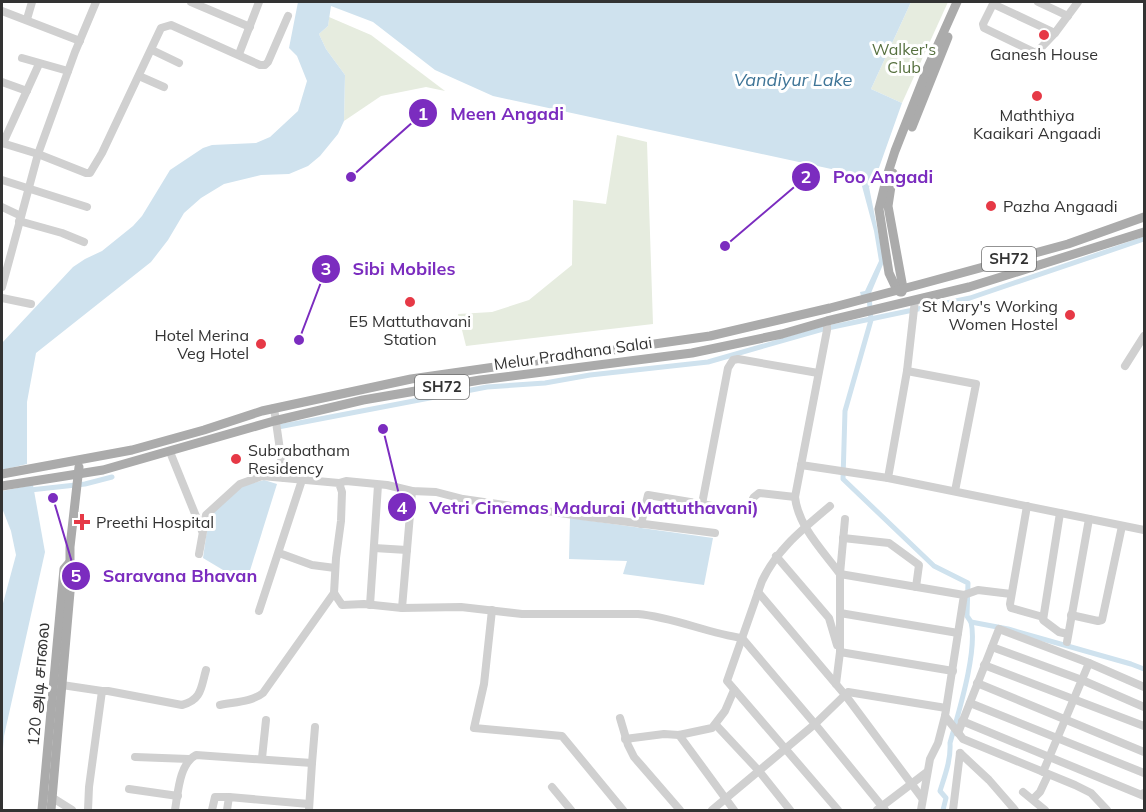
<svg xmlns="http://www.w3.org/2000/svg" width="1146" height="812" viewBox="0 0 1146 812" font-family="Mulish,'Noto Sans Tamil',sans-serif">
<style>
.green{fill:#e6ecdf}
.water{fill:#cfe2ee}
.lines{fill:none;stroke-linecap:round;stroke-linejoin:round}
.canal{stroke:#cfe2ee;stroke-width:5}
.minor{stroke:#d0d0d0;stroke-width:8}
.major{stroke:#ababab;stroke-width:9}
.poi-dot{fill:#e63946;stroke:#fff;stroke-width:2}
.labels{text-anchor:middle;stroke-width:6;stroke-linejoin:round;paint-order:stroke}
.shield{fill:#fff;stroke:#707070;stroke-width:1.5}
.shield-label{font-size:15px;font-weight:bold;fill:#333}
.park-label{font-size:16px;fill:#56703f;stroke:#fff}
.poi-label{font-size:16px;fill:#333;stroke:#fff}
.street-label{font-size:16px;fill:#333;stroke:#fff}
.water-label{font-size:18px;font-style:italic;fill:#3f7597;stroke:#fff}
.leader{fill:none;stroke:#7b2cbf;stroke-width:2}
.callout-dot{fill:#7b2cbf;stroke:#fff;stroke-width:2}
.mark-label{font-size:18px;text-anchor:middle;font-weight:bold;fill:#fff}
.callout-label{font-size:18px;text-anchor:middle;font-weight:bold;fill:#7b2cbf;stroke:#fff;stroke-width:6;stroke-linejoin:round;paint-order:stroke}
</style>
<rect width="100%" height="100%" fill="#fff"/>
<g class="green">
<path d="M911 2H948L902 103 871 89Z"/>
<path d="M329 17 371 35 445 91 426 87 381 96 344 121 345 75 326 49 319 34 328 26Z"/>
<path d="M617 135 647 142 653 324 466 346 458 314 492 312 529 300 572 265 573 200 606 204Z"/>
</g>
<g class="water">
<path d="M298 2H911L871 89 902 103 875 179 869 187 884 262 871 293 861 296 860 292 865 291 879 261 874 231 859 175 493 96 435 70 373 22 331 6 328 26 319 34 326 49 345 75 344 121 338 134 320 156 308 166 289 174 261 175 224 184 201 198 184 213 168 240 151 262 36 353 27 402V464L2 470V343L73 267 85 259 102 251 133 226 142 216 170 170 203 148 212 145 256 143 270 137 298 111 307 81 297 56 289 48Z"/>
<path d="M264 480 277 484 248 577 223 570 203 558 209 516 242 486Z"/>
<path d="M33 485 45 552 4 736 2 762V607L16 555 11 531 2 508V491Z"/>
<path d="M570 518 713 538 704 585 623 574 627 561 569 559Z"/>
</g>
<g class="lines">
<g class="canal">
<path d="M869 296 871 320 845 411 843 479 934 566 968 583 967 616 971 622 1008 629 1131 664 1144 669"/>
<path d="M278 427 487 387 545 383 590 375 708 362 823 329 970 298 1144 239"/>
<path d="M30 490 85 484 112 477"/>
<path d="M943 810 946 798 940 791C945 775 951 760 950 743 958 714 978 651 971 622"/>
</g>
<g class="minor">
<path d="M191 2 250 27"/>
<path d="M994 2 983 24 984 28 1036 53 1055 33 1078 2"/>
<path d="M1038 2 1068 16"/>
<path d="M993 4 1055 33"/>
<path d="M2 11 80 41"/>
<path d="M27 19 32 2"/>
<path d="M152 50 179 63"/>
<path d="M239 54 259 2"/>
<path d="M22 58 68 71"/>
<path d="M139 76 164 87"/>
<path d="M2 82 27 91"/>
<path d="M2 143 38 154 86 173H90L102 153 161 28 171 25 260 65H265L268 62 288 16"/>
<path d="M3 143 39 64"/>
<path d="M2 180 87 207"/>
<path d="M2 207 21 216"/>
<path d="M19 221 62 233 84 242"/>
<path d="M2 287 38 154 75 52 96 2"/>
<path d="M2 298 31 304"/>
<path d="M915 300 907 371 888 478 1144 530"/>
<path d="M827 321V330L795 497C798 526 823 551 840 574L964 595 945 716 963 739 1075 785 1091 793 1107 810"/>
<path d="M1125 366 1144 336"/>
<path d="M907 371 976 384 955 491"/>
<path d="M274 408 284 478"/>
<path d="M170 452 202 531"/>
<path d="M801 465 888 478"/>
<path d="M339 483 346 481 387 485 412 491 436 492 463 499 581 516 715 533"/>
<path d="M702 504 741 512 746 511 754 497 759 493 795 497"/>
<path d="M830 506C803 529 777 549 762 581L727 681 838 810"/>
<path d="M1027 506 1010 604 1011 608 1043 617"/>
<path d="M1060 513 1043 620 1059 632 1068 634"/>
<path d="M641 524 648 495 702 504 728 368 733 360 738 359 818 373"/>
<path d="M843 538 889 543 919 565 916 587"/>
<path d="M374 548 407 550"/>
<path d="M279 553 312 565 335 568"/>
<path d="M199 554 206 515 240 484 262 476 339 483 342 492 341 521 336 558 334 593 342 605 364 604 402 608 461 607 522 614H638C673 617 707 633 742 638L815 724 885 810"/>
<path d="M776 556 829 618 837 645"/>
<path d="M758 592 846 696 922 798"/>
<path d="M964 595 978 590 1011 594"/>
<path d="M370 605 378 485"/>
<path d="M402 608 412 491"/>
<path d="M492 610 484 684 474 728 562 736 623 810"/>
<path d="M259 611 302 480"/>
<path d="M840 613 958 633"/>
<path d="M1071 615 1098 621 1102 620 1122 526"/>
<path d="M1067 642 1089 519"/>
<path d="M992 647 1082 680 1144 707"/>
<path d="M840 652V574L845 519"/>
<path d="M984 665 1144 726"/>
<path d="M977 683 1144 752"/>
<path d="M836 684 840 652 953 671"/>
<path d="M62 685 102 691"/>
<path d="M970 703 1144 773"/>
<path d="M220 705C234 702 252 702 263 693L334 593"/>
<path d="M620 718 628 745 634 757 680 810"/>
<path d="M962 721 1144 796V793"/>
<path d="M716 725 759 771 790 810"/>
<path d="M958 733 999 629 1089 663 1144 687"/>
<path d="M679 735 734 810"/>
<path d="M625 739 664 734 679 735 712 728 725 711 734 690"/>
<path d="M960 753 989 780 1015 810"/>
<path d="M135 757 189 759"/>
<path d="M262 758 266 720"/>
<path d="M1043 772 1089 663"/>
<path d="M552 787 571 810"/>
<path d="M129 789 178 796"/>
<path d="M1023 792 1045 810"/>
<path d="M48 795 72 810"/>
<path d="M1033 799 1040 792 1048 775"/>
<path d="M88 810 89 787 102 691H108L182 705C202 700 201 687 206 670"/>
<path d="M175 810C178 793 179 764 196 755L312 763 315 727"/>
<path d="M212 810 215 797H229"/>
<path d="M227 810 229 797 309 804"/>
<path d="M309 810 312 763"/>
<path d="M712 810 815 724 848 692 946 708"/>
<path d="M877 810 927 772"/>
<path d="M921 810 930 759 938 743 945 716"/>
<path d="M953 810 960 753"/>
</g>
<g class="major">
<path d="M912 127 948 37"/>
<path d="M893 173 888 206 903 288 902 292"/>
<path d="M900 292 897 290 889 273 879 209 887 176 895 151 928 67 957 2"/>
<path d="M2 474 132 450 204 430 262 411 411 379 710 336 830 308 921 284 1068 244 1144 217"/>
<path d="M2 486 103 470 274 421 363 400 480 380 692 353 782 334 827 321 969 287 1144 232"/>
<path d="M42 810 64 569 70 562"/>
<path d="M51 810 72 569 70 562V547L79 467"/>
</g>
</g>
<g class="poi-dot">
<circle cx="1044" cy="35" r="6"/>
<circle cx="1037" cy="96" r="6"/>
<circle cx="991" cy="206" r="6"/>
<circle cx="410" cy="302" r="6"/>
<circle cx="1070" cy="315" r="6"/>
<circle cx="261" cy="344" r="6"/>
<circle cx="236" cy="459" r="6"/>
<path d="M79 513h6v6h6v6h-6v6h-6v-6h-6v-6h6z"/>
</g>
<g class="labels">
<g class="shield">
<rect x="982" y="247" width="54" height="24" rx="4.5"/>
<rect x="415" y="375" width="54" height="24" rx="4.5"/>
</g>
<g class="shield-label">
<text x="1009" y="264">SH72</text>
<text x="442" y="392">SH72</text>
</g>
<g class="park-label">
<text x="904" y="55">Walker's<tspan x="904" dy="18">Club</tspan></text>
</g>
<g class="poi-label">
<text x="1044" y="60">Ganesh House</text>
<text x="1037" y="121">Maththiya<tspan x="1037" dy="18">Kaaikari Angaadi</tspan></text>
<text x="1003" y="212" text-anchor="start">Pazha Angaadi</text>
<text x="1058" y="312" text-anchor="end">St Mary's Working<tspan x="1058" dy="18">Women Hostel</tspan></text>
<text x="410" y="327">E5 Mattuthavani<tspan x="410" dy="18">Station</tspan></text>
<text x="249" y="341" text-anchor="end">Hotel Merina<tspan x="249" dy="18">Veg Hotel</tspan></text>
<text x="248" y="456" text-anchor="start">Subrabatham<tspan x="248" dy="18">Residency</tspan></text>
<text x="96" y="528" text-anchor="start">Preethi Hospital</text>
</g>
<g class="street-label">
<text transform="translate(573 353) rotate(-8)" y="6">Melur Pradhana Salai</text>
<text transform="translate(38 684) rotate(-85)" y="6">120 அடி சாலை</text>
</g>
<g class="water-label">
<text x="793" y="86">Vandiyur Lake</text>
</g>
</g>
<path class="leader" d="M351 177L423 113M725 246L806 177M299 340L326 269M383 429L402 507M53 498L76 576"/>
<g class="callout-dot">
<circle cx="351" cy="177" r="6"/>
<circle cx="725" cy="246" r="6"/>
<circle cx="299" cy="340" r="6"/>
<circle cx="383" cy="429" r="6"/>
<circle cx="53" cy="498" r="6"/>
<circle cx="423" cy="113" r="15"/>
<circle cx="806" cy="177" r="15"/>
<circle cx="326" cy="269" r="15"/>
<circle cx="402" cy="507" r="15"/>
<circle cx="76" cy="576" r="15"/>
</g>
<g class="mark-label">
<text x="423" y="120">1</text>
<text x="806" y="183">2</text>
<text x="326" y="275">3</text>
<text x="402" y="514">4</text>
<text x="76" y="582">5</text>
</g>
<g class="callout-label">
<text x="507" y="120">Meen Angadi</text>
<text x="883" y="183">Poo Angadi</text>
<text x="404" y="275">Sibi Mobiles</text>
<text x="594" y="514">Vetri Cinemas Madurai (Mattuthavani)</text>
<text x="180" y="582">Saravana Bhavan</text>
</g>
<rect width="1146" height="812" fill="none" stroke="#333333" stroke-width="6"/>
</svg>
